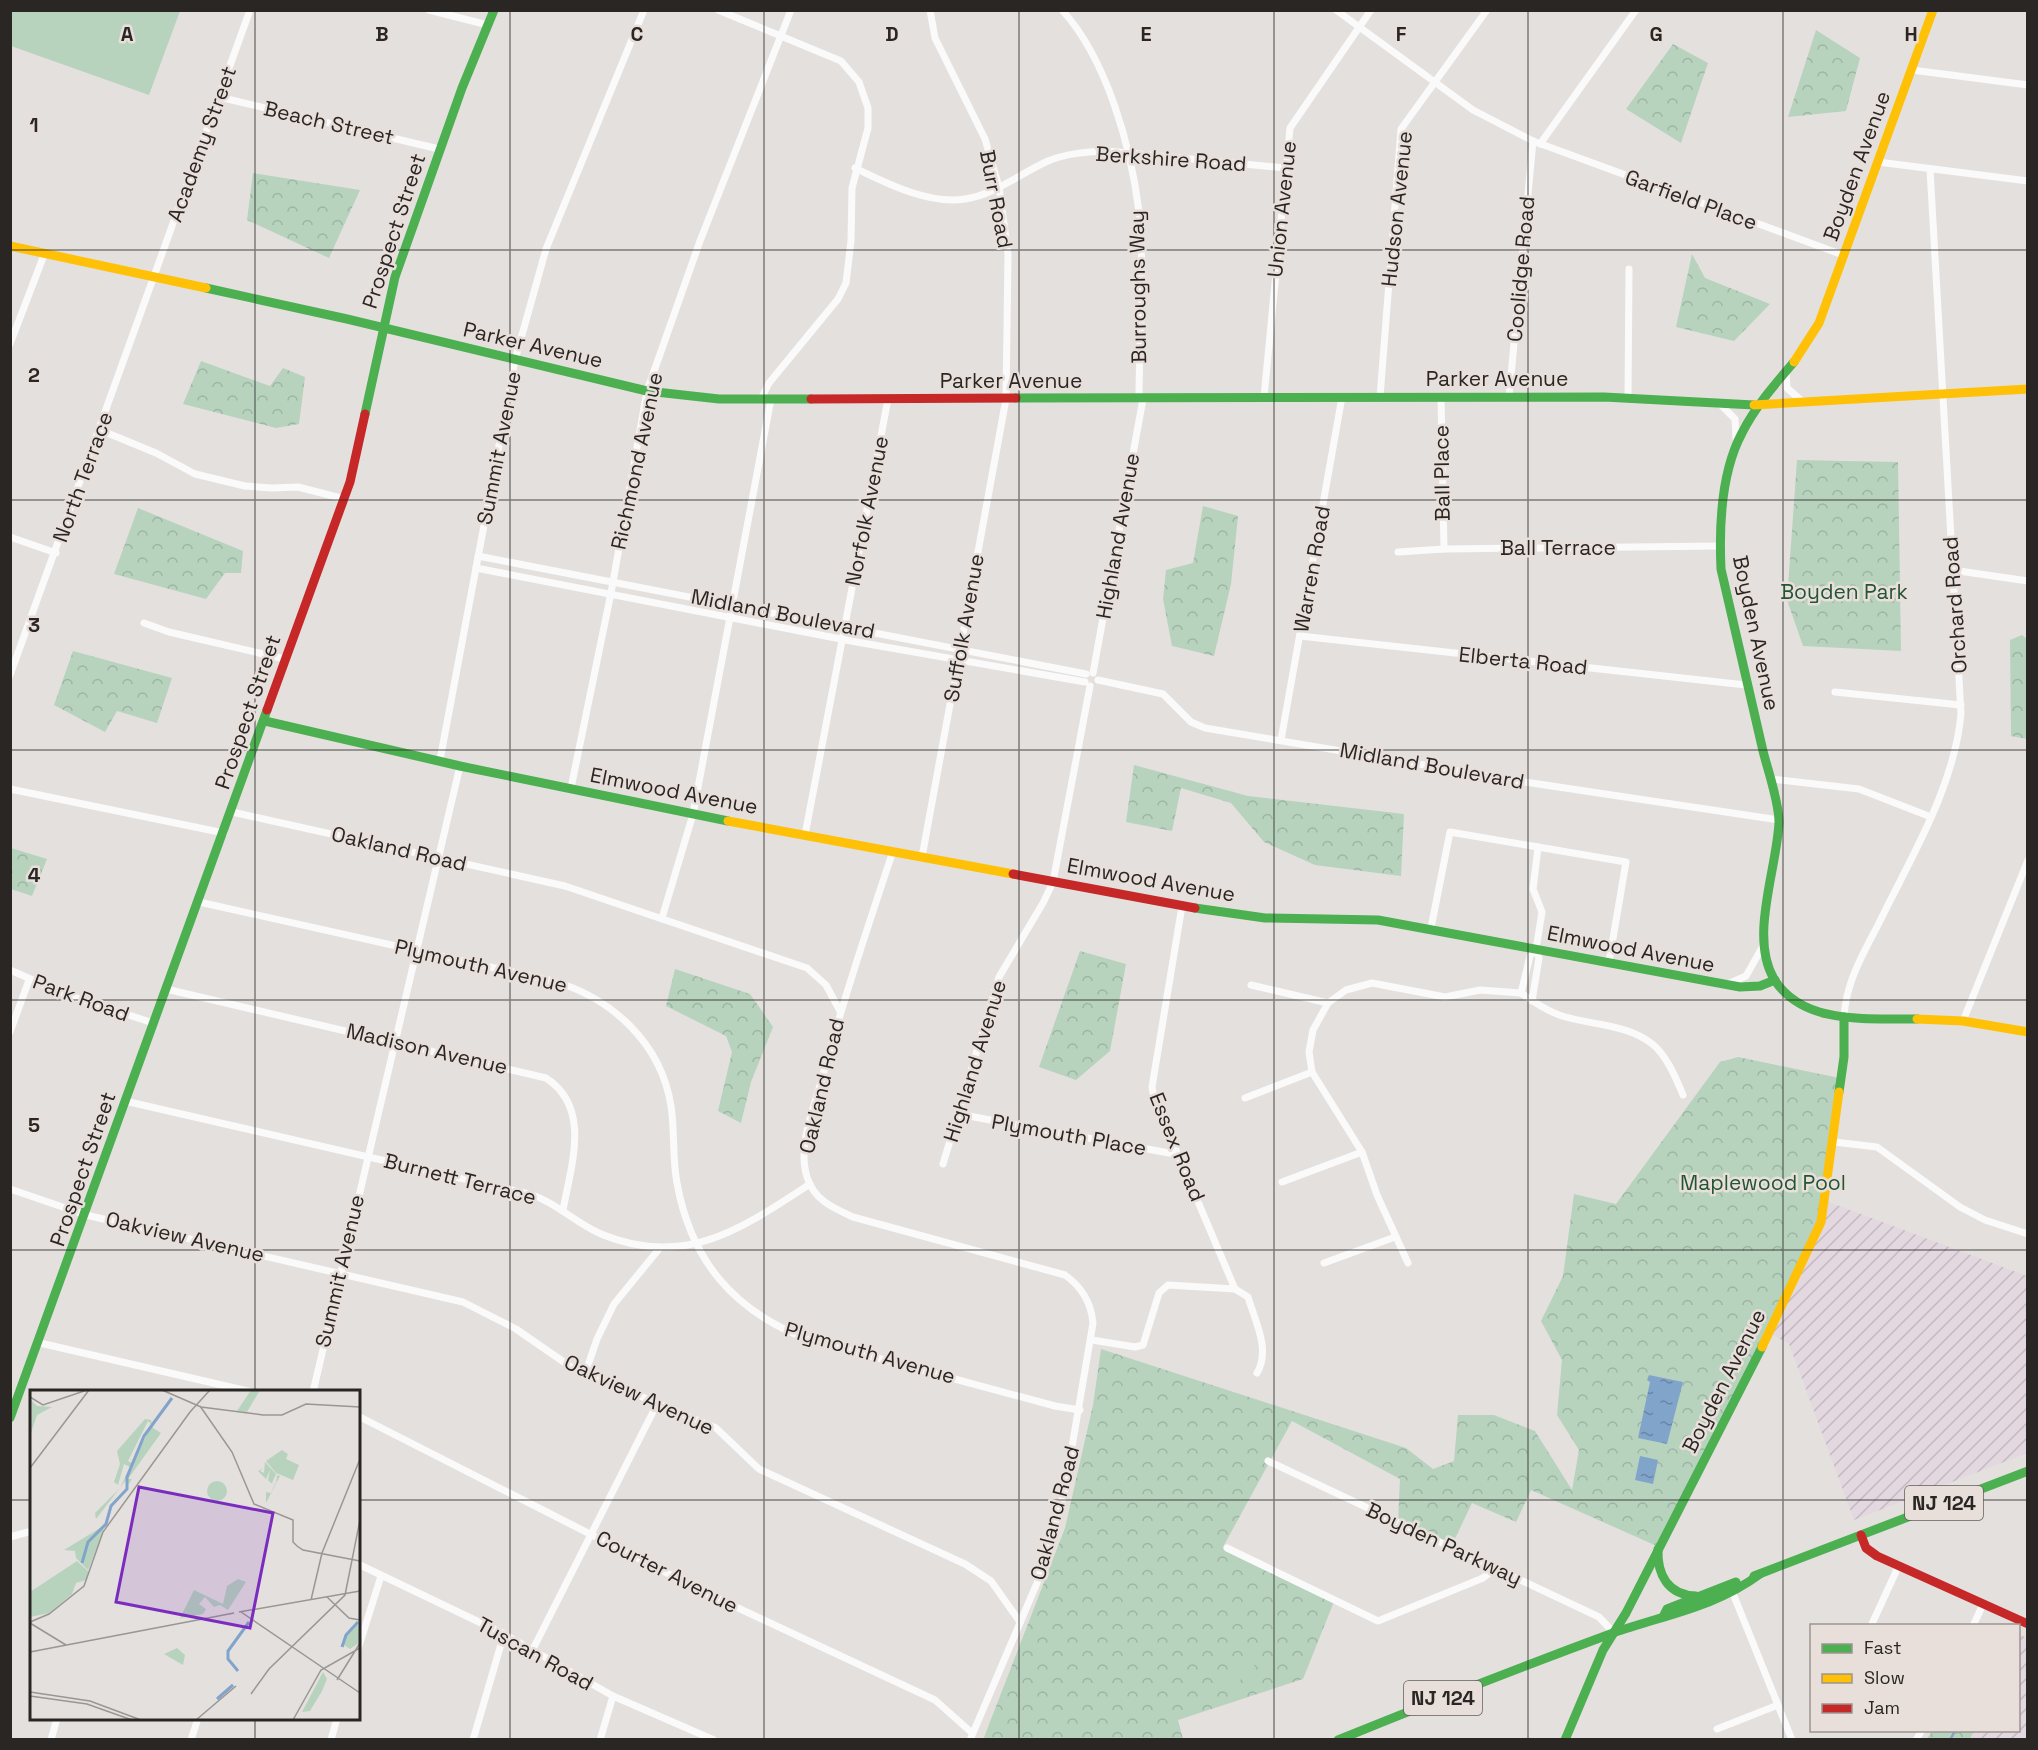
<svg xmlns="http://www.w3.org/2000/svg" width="2038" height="1750" viewBox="0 0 2038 1750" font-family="'Space Grotesk',sans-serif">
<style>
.industrial{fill:url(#industrial-furrows)}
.forest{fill:url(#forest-crowns)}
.pitch{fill:#b7d3be}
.water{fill:url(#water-ripples)}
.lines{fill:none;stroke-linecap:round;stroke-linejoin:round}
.stream{stroke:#81a4ca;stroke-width:2}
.street{stroke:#fbfafa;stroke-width:7}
.fast{stroke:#4caf50;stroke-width:9}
.slow{stroke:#ffc107;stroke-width:9}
.jam{stroke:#c62828;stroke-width:9}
.grid{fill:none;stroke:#292624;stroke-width:1.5;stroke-opacity:0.55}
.labels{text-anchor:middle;stroke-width:5;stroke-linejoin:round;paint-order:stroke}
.shield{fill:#e8dfda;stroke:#625e5b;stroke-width:1.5}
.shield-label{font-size:20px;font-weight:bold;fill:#292624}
.street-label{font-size:21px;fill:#292624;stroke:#e8dfda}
.park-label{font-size:21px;fill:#215536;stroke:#e8dfda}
.inset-river{fill:none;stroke:#81a4ca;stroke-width:3}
.inset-road{fill:none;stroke:#999694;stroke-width:1.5}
.view{fill:#7b2cbf;fill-opacity:0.15;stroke:#7b2cbf;stroke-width:3}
.inset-edge{fill:none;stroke:#292624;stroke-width:3}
.grid-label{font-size:20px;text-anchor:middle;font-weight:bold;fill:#292624;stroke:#e8dfda;stroke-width:5;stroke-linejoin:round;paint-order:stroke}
</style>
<defs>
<pattern id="industrial-furrows" width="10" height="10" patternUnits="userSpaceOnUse" patternTransform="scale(1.5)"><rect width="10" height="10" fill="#e3d8e0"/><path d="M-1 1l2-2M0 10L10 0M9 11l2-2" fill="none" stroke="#c3b9c0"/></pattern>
<pattern id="forest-crowns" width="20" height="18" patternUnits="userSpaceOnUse" patternTransform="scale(1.5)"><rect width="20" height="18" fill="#b7d3be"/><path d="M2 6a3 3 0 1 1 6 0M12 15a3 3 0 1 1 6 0" fill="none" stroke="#9db5a3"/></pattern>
<pattern id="water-ripples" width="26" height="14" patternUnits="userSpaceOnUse" patternTransform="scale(1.5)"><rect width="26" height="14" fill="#81a4ca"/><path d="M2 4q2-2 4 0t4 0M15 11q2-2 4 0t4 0" fill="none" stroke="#6a85a4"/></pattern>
</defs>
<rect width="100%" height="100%" fill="#e4e0de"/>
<g class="industrial">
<path d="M1826 1201 2027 1276V1453L1854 1520 1789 1344 1767 1332Z"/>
<path d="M2019 1634 2027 1638V1739L1970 1740 1974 1731 2018 1730Z"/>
</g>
<g class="forest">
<path d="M1816 30 1860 58 1846 111 1788 117Z"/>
<path d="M1673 44 1708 63 1681 143 1626 109Z"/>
<path d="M253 173 360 190 329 258 247 220Z"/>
<path d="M1692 254 1705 278 1770 304 1734 341 1676 327Z"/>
<path d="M201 361 270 386 283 368 305 377 299 424 276 428 183 404Z"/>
<path d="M1797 460 1898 462 1901 651 1803 646 1787 600Z"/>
<path d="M1203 506 1238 516 1231 584 1214 656 1172 646 1163 599 1166 570 1193 563Z"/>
<path d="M138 508 243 551 241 573H225L206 599 114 574Z"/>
<path d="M2022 635 2027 639V739L2011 736 2010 640Z"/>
<path d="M73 651 172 678 157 723 117 711 105 732 54 705Z"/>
<path d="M1134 765 1248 796 1404 814 1401 876 1315 865 1264 842 1231 803 1181 788 1172 831 1126 822Z"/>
<path d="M11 848 47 859 32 896 11 889Z"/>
<path d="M1080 951 1126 964 1110 1051 1076 1080 1039 1067Z"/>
<path d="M675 969 750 994 773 1027 751 1082 741 1123 718 1111 732 1052 726 1036 666 1006Z"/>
<path d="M1738 1057 1844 1079 1826 1201 1767 1332 1659 1547 1531 1490 1516 1522 1472 1503 1451 1547 1398 1522 1400 1479 1292 1421 1223 1547 1335 1599 1303 1679 1178 1720 1183 1739 983 1740 1065 1528 1093 1405 1101 1349 1406 1448 1433 1469 1454 1461 1458 1415H1494L1535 1431 1572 1490 1579 1450 1557 1415 1562 1360 1541 1321 1563 1276 1574 1194 1616 1204 1720 1062Z"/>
<path d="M1932 1731V1730L1974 1731 1970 1739H1927Z"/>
</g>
<g class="pitch">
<path d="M11 10H180V11L149 95 11 46Z"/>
<path d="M1252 1660 1257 1672 1231 1684 1226 1672Z"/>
</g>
<g class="water">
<path d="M1649 1375 1683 1382 1667 1444 1638 1438 1650 1382 1647 1380Z"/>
<path d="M1640 1456 1658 1460 1653 1484 1635 1480Z"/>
</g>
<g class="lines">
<path class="stream" d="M1950 1740 1955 1730"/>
<g class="street">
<path d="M429 10 488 25"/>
<path d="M718 10 841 61 859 82 868 108V128L852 188 851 241 846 283 838 299 769 383 761 399"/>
<path d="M1062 10C1107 59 1131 147 1139 212 1145 274 1139 338 1139 399"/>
<path d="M1336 10 1473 110 1533 141 1843 255"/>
<path d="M1912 70 2028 85"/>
<path d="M219 97 439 149"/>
<path d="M1540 144 1636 10"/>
<path d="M1878 162 2028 181"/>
<path d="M855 168C886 183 929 205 965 199 994 195 1021 173 1048 161 1067 153 1087 152 1107 151L1286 168"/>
<path d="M10 344 44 255"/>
<path d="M1786 373 1787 388 1803 402"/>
<path d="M1264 397 1290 128 1371 10"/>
<path d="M1380 397 1401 129 1487 10"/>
<path d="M1441 397 1444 549"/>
<path d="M1509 397 1533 141"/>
<path d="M1628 398 1629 269"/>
<path d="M1721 405 1735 419 1736 438"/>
<path d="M100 430 156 453 195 474 245 486 272 488 298 487 345 499"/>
<path d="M10 537 56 553"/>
<path d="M1398 552 1444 549 1719 546"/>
<path d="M478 556 1086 674"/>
<path d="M476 568 851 641 1085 682"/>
<path d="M1952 570 2028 581"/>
<path d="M144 623 169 632 285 659"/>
<path d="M1300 636 1746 685"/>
<path d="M1093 673 1143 399"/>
<path d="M10 675 250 10"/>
<path d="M1098 680 1163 694 1191 722 1205 728 1525 782 1779 820"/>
<path d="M1835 692 1961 705"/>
<path d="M1281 740 1342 397"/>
<path d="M440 760 515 360 546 249 644 10"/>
<path d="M1771 779 1859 789 1931 817"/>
<path d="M571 788 611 593 647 391 700 241 791 10"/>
<path d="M10 789 224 833"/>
<path d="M232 812 565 886 807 968 826 985 840 1011"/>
<path d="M805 835 888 399"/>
<path d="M893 851C868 926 843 1001 822 1078 814 1109 797 1145 807 1177 814 1200 833 1208 853 1217L1065 1275C1082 1287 1091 1302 1093 1323L1064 1494 1037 1583 970 1740"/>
<path d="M922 857 1006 399 1008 254 999 187 985 139 935 38 930 10"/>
<path d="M199 902 553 981C612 998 661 1043 671 1106 675 1131 672 1158 677 1183 691 1261 734 1311 807 1339L1055 1406 1080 1410"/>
<path d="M1182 906 1152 1087 1154 1098 1235 1289 1248 1297C1255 1321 1271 1350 1257 1373"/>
<path d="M662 918 693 814 771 399"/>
<path d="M1431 928 1450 832 1626 862 1609 962"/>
<path d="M1536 949 1542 912 1533 889 1538 847"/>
<path d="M10 970 65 994 153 1023"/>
<path d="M1728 984 1746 976 1763 946"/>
<path d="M1251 985 1328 1003"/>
<path d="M166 989 546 1078C592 1108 571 1165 563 1210"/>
<path d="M1521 993C1534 1002 1547 1011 1562 1016 1591 1025 1626 1024 1651 1043 1666 1054 1676 1078 1683 1095"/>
<path d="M1521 993 1530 956 1536 949 1539 958 1532 1001"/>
<path d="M1844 1017C1846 982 1863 954 1879 923 1911 857 1954 788 1961 714L1930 169"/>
<path d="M1963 1021 2028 860"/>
<path d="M10 1032 29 980"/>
<path d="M1245 1098 1312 1072"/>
<path d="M125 1101 529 1194C556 1202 575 1223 601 1234 685 1269 741 1229 810 1184"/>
<path d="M958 1114 1180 1155"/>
<path d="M1834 1142 1877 1147 1960 1207 1985 1220 2028 1234"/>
<path d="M943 1164 999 977 1043 903 1053 882 1090 686"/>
<path d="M1282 1182 1362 1152"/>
<path d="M10 1189 86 1215 463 1302 516 1329 571 1367 716 1428 759 1469 965 1564 991 1581 1020 1622"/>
<path d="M1324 1263 1395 1237"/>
<path d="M1408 1263 1377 1195 1362 1152 1312 1072 1309 1052 1313 1030 1328 1003 1346 990 1372 983 1445 997 1480 990 1521 993"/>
<path d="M1092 1340 1135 1347 1143 1345 1159 1293 1168 1285 1235 1289"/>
<path d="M40 1343 252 1392"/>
<path d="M585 1374 597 1339 614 1304 659 1249"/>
<path d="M313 1392 460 766"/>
<path d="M358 1416 706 1593 935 1700 971 1732"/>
<path d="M1268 1461 1599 1617 1614 1633"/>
<path d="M10 1537 32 1531"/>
<path d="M1227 1548 1378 1621 1483 1578 1494 1569"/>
<path d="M358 1564 504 1634 613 1696 714 1740"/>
<path d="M1732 1591 1792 1740"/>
<path d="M1871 1626 1899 1565"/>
<path d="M1973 1626 1983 1604"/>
<path d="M358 1649 381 1576"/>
<path d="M532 1651 657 1404"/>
<path d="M1717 1729 1778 1705"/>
<path d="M51 1740 57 1718"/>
<path d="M191 1740 198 1718"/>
<path d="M331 1740 337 1718"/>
<path d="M473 1740 504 1634"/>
<path d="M600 1740 613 1696"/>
<path d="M1916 1740 1922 1730"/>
</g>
<g class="fast">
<path d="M206 288 347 319 647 391 719 399H811"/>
<path d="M1794 362C1775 384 1755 407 1742 433 1721 472 1719 526 1721 569 1735 630 1749 690 1763 751 1768 771 1779 802 1779 822 1777 869 1749 937 1774 979 1803 1026 1870 1018 1917 1019"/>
<path d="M1016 398 1604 397 1754 405"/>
<path d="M365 414 395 277 462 88 494 10"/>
<path d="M265 721 460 766 728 821"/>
<path d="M1195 908 1265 918 1378 920 1740 987 1760 986 1775 980"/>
<path d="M1839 1092 1844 1057V1017"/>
<path d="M10 1418 267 710"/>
<path d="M1658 1549C1657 1575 1668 1595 1696 1596"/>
<path d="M1754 1576 2028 1471"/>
<path d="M1664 1615 1667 1609 1736 1582"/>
<path d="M1338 1740C1429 1703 1521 1667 1613 1633 1664 1615 1716 1607 1760 1574"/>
<path d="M1565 1740 1603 1650 1626 1613 1762 1347"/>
</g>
<g class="slow">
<path d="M10 246 206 288"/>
<path d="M1794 362 1819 323 1933 10"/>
<path d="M1754 405 2028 389"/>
<path d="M728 821 1013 874"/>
<path d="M1917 1019 1963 1021 2028 1032"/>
<path d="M1762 1347 1821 1222 1839 1092"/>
</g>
<g class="jam">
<path d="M811 399 1016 398"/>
<path d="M267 710 350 482 365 414"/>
<path d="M1013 874 1195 908"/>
<path d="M1861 1535 1866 1548 1877 1556 2028 1624"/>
</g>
</g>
<path class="grid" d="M255 10V1392M510 10V1740M764 10V1740M1019 10V1740M1274 10V1740M1528 10V1740M1783 10V1740M10 250H2028M10 500H2028M10 750H2028M10 1000H2028M10 1250H2028M10 1500H32M358 1500H2028M255 1718V1740"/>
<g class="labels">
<g class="shield">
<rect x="1905" y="1486" width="78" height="34" rx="4.5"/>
<rect x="1404" y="1681" width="78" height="34" rx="4.5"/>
</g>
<g class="shield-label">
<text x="1944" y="1510">NJ 124</text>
<text x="1443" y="1705">NJ 124</text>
</g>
<g class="street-label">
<text transform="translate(329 123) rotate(13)" y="7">Beach Street</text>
<text transform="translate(202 144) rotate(-70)" y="7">Academy Street</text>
<text transform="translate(1171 159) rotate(4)" y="7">Berkshire Road</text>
<text transform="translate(1857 166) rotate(-70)" y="7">Boyden Avenue</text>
<text transform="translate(996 199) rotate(79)" y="7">Burr Road</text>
<text transform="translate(1691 200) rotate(20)" y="7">Garfield Place</text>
<text transform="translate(1282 209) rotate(-84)" y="7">Union Avenue</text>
<text transform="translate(1397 209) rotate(-84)" y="7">Hudson Avenue</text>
<text transform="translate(394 231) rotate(-72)" y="7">Prospect Street</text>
<text transform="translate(1521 269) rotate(-85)" y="7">Coolidge Road</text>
<text transform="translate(1138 287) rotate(-91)" y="7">Burroughs Way</text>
<text transform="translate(533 345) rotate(13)" y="7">Parker Avenue</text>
<text x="1497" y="386">Parker Avenue</text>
<text x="1011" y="388">Parker Avenue</text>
<text transform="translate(499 448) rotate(-79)" y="7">Summit Avenue</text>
<text transform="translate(637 461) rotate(-78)" y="7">Richmond Avenue</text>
<text transform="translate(1442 473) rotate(-91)" y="7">Ball Place</text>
<text transform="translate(83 477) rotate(-70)" y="7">North Terrace</text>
<text transform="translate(867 511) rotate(-79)" y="7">Norfolk Avenue</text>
<text transform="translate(1118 536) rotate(-80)" y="7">Highland Avenue</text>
<text x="1558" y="555">Ball Terrace</text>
<text transform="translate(1312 569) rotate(-80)" y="7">Warren Road</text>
<text transform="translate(1955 605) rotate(-94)" y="7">Orchard Road</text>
<text transform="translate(783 614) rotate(11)" y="7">Midland Boulevard</text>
<text transform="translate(964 628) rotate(-80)" y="7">Suffolk Avenue</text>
<text transform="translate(1756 633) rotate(78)" y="7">Boyden Avenue</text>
<text transform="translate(1523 661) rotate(6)" y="7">Elberta Road</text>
<text transform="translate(248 712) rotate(-71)" y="7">Prospect Street</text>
<text transform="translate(1432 766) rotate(10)" y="7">Midland Boulevard</text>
<text transform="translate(674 791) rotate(11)" y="7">Elmwood Avenue</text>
<text transform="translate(399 849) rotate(13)" y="7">Oakland Road</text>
<text transform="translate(1151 880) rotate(10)" y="7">Elmwood Avenue</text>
<text transform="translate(1631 949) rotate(11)" y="7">Elmwood Avenue</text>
<text transform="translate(481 966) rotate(13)" y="7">Plymouth Avenue</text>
<text transform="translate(81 998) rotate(20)" y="7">Park Road</text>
<text transform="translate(427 1049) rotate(13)" y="7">Madison Avenue</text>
<text transform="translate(975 1061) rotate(-73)" y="7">Highland Avenue</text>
<text transform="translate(822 1086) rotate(-77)" y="7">Oakland Road</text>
<text transform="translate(1069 1135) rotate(10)" y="7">Plymouth Place</text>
<text transform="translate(1177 1147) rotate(68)" y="7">Essex Road</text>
<text transform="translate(83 1169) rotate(-71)" y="7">Prospect Street</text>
<text transform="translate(460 1179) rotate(14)" y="7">Burnett Terrace</text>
<text transform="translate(185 1237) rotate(13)" y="7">Oakview Avenue</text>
<text transform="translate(340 1271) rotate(-77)" y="7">Summit Avenue</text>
<text transform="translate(870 1353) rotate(16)" y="7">Plymouth Avenue</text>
<text transform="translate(1724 1381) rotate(-63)" y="7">Boyden Avenue</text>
<text transform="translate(639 1395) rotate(25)" y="7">Oakview Avenue</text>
<text transform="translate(1055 1513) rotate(-75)" y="7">Oakland Road</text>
<text transform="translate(1444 1544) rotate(25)" y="7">Boyden Parkway</text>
<text transform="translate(667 1572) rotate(27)" y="7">Courter Avenue</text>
<text transform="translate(535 1654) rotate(29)" y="7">Tuscan Road</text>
</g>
<g class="park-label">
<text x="1844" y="599">Boyden Park</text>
<text x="1763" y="1190">Maplewood Pool</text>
</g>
</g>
<g transform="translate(30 1390)">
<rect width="330" height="330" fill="#e4e0de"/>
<path d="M235 72 246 84 242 93 246 94 247 85 250 86 236 113V102L241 103 245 94 241 93 238 90 240 80 236 89 228 81 233 78 230 81 234 83ZM47 171 59 182 56 190 46 193 42 204 19 223 0 227V202Z" fill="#b7d3be"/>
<path d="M221 0H230L217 22 207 21ZM0 9 7 16 22 17 7 25 0 46ZM115 29 121 30 123 38 131 43 98 89H102L99 94 96 90 66 129 65 123 90 98 100 77 94 74 88 95 84 92 90 74 87 61ZM118 31 122 35 102 73 98 71ZM252 60 258 64 256 69 269 75 263 90 246 83 236 71ZM177 101a10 10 0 1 1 20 0a10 10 0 1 1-20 0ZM70 138 74 140 58 180 46 168 45 161 34 160ZM208 189 216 192 198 220 190 215 184 217 175 207 169 214 176 219 173 224 150 228 164 200 193 214 197 196ZM147 258 155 265 153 275 134 264ZM293 282 297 289 292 301 280 321 272 322Z" fill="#b7d3be" fill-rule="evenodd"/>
<path d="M328 234 330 252 320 259 314 255 316 246Z" fill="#b7d3be"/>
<path class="inset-river" d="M52 173 58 152 76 134 81 116 97 99V87L114 46 142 8M312 257 316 245 328 232M208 281 198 269V261L219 232M187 309 203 295"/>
<path class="inset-road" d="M132 0 171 17 233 25H252L276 14 330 17M0 7 13 15 57 0M170 16 202 62 224 114 263 130V152L267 156 273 160 330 171M0 78 59 0M297 207 319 228 330 230M281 210 292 163 330 69M209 222 330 201M211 222 330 303M0 232 19 224 54 196 73 142 160 22 180 0M0 233 36 255M0 262 204 223M307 290 330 253M0 302 60 311 111 330M221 304 239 279 315 205 330 130M0 306 57 314 102 330M166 330 206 296M263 330 291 280 330 258"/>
<path class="view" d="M109 97 243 123 220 238 86 212Z"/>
<rect width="330" height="330" class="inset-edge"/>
</g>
<g class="grid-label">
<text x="127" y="41">A</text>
<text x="382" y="41">B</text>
<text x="637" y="41">C</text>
<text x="892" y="41">D</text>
<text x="1146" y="41">E</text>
<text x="1401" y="41">F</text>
<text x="1656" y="41">G</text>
<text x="1911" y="41">H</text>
<text x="34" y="132">1</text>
<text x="34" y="382">2</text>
<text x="34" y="632">3</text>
<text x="34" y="882">4</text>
<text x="34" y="1132">5</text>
</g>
<rect width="2038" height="1750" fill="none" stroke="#292624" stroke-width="24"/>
<rect x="1810" y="1624" width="210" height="108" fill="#e8dfda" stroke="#9c9591" stroke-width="1.5"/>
<rect x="1822" y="1644" width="30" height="9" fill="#4caf50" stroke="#9c9591" stroke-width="1.5"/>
<text x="1864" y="1654" font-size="18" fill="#292624">Fast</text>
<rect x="1822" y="1674" width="30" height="9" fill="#ffc107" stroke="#9c9591" stroke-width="1.5"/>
<text x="1864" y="1684" font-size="18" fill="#292624">Slow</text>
<rect x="1822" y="1704" width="30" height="9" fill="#c62828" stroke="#9c9591" stroke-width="1.5"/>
<text x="1864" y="1714" font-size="18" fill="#292624">Jam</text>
</svg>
